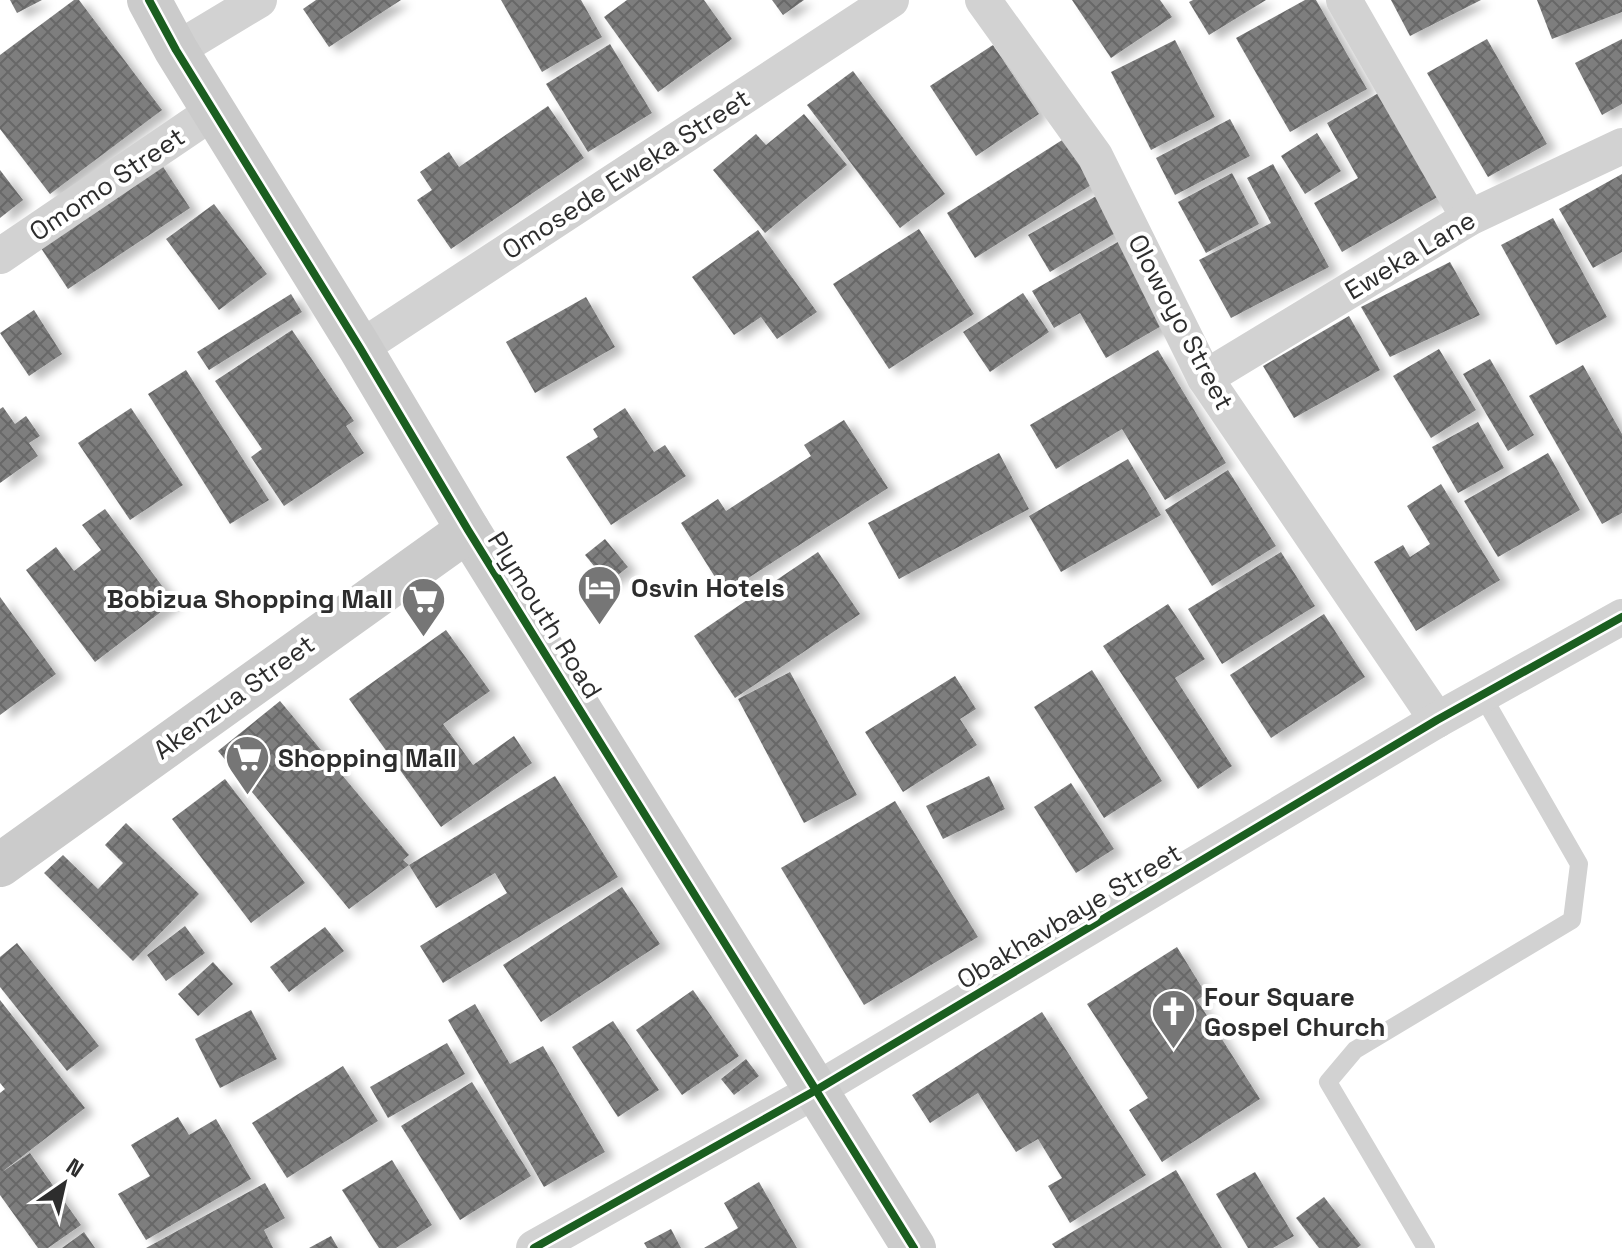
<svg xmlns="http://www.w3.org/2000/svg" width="1622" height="1248" viewBox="0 0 1622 1248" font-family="'Space Grotesk',sans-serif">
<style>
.building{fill:url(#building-cross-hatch);filter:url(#shadow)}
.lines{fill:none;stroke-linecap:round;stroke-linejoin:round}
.lane{stroke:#d2d2d2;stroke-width:18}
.street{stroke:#d2d2d2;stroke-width:36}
.secondary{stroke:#cbcbcb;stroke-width:44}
.cycleway-casing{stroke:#fff;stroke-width:13}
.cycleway{stroke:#1b5e20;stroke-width:8}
.labels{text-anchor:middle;stroke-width:8;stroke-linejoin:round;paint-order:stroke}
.street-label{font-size:26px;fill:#2d2d2d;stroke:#fff}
.poi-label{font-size:26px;font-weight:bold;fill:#2d2d2d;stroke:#fff;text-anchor:start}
</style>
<defs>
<pattern id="building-cross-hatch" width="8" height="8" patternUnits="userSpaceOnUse" patternTransform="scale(2)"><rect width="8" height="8" fill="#7e7e7e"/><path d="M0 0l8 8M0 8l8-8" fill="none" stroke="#686868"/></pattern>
<filter id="shadow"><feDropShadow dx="9" dy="5" stdDeviation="4" flood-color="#0004"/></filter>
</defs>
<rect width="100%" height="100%" fill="#fff"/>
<g class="building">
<path d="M10 0H42L17 13Z"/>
<path d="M74 0H79L162 110 50 194 0 129V55Z"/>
<path d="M316 0H401L329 47 303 9Z"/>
<path d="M501 0H581L602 37 542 72Z"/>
<path d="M627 0H704L732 39 658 92 604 17Z"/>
<path d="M772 0H804L783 15Z"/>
<path d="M1072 0H1160L1172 17 1111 58Z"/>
<path d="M1193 0H1266L1209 35 1189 2Z"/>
<path d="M1305 0H1316L1367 89 1290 132 1236 38Z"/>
<path d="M1391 0H1481L1410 36Z"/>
<path d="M1537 0H1622V12L1552 39Z"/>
<path d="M1487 39 1547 144 1488 177 1427 73Z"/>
<path d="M1622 39V104L1602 115 1575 63Z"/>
<path d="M1175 40 1215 117 1151 150 1111 72Z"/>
<path d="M610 44 652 113 588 152 546 84Z"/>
<path d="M993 45 1039 114 976 156 930 86Z"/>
<path d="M853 71 945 194 900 228 807 105Z"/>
<path d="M1382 91 1441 195 1342 252 1314 203 1358 178 1327 123Z"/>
<path d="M548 106 584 158 451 249 417 200 432 190 420 172 449 152 459 167Z"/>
<path d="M804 114 847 165 765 233 713 170 756 134 766 145Z"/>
<path d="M1230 119 1250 156 1175 195 1156 158Z"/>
<path d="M1317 133 1341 171 1305 194 1281 156Z"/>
<path d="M1067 137 1096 182 975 258 947 213Z"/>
<path d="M158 159 190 208 68 289 35 239Z"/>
<path d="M1273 164 1329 267 1231 318 1199 260 1271 223 1247 178Z"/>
<path d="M0 170 23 200 0 218Z"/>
<path d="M1232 173 1259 224 1206 253 1178 202Z"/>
<path d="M1622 174V252L1593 268 1559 209Z"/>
<path d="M1098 195 1119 231 1050 272 1028 235Z"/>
<path d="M214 204 267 274 219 310 166 239Z"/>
<path d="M1553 218 1607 317 1556 345 1501 245Z"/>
<path d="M919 229 974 314 889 369 833 284Z"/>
<path d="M758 230 817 312 777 339 761 317 734 335 692 277Z"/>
<path d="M1123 239 1170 321 1106 358 1080 313 1054 328 1032 291Z"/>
<path d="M1450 262 1480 315 1390 357 1361 307Z"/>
<path d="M1023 293 1049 332 990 372 963 332Z"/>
<path d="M291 294 302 312 209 370 197 352Z"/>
<path d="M586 297 615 347 535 393 506 342Z"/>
<path d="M34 310 62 354 29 376 0 333Z"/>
<path d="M1349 316 1380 370 1294 418 1263 366Z"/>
<path d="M292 330 354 421 346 426 364 453 284 506 251 457 262 449 215 381Z"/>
<path d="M1439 349 1476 410 1431 438 1393 376Z"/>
<path d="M1158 350 1226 463 1165 500 1122 429 1056 469 1030 425Z"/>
<path d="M1490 359 1534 435 1508 451 1463 374Z"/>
<path d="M1583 365 1622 434V513L1602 524 1529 396Z"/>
<path d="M186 370 269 500 230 524 148 394Z"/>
<path d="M3 407 15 424 26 416 40 436 29 443 38 456 0 483V409Z"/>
<path d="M131 408 183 485 130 520 78 443Z"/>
<path d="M625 408 654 452 665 445 686 476 611 525 566 457 598 437 593 429Z"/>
<path d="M844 420 888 488 725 593 681 523 718 499 726 511 811 456 804 445Z"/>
<path d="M1478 422 1504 468 1458 493 1432 447Z"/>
<path d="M999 453 1029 509 899 579 868 523Z"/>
<path d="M1548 453 1580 510 1498 557 1464 501Z"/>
<path d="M1128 459 1161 515 1061 572 1029 516Z"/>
<path d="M1228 470 1276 546 1212 586 1165 510Z"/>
<path d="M1441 484 1500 580 1416 631 1374 562 1403 545 1410 557 1430 544 1407 506Z"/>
<path d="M105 509 174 602 95 662 26 570 56 547 74 571 101 550 82 525Z"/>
<path d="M605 539 628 567 608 583 585 555Z"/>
<path d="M818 552 860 614 735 698 694 636Z"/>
<path d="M1281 552 1315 606 1222 664 1188 609Z"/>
<path d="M0 597 56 674 0 715Z"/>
<path d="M1168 604 1205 659 1175 678 1232 766 1198 789 1103 646Z"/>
<path d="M1324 614 1365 677 1271 738 1230 675Z"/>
<path d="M446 630 490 691 443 724 473 765 514 736 532 763 441 827 349 699Z"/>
<path d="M1092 670 1162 781 1104 818 1034 707Z"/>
<path d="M790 672 857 795 804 823 738 699Z"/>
<path d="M955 676 976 709 960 719 977 745 903 792 865 732Z"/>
<path d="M280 701 409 855 403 860 409 865 349 909 218 751Z"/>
<path d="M555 776 618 877 443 983 420 946 507 893 495 873 436 908 409 865Z"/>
<path d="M989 776 1005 809 943 839 926 806Z"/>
<path d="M225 779 305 883 251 923 172 819Z"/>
<path d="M1071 783 1114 849 1076 873 1034 807Z"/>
<path d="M895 801 978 937 864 1005 781 868Z"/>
<path d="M126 823 199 894 133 961 44 873 63 855 98 889 123 863 105 845Z"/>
<path d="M622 887 660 944 541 1022 503 965Z"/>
<path d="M185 926 205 953 166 981 147 955Z"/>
<path d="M325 927 344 951 289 992 270 967Z"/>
<path d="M17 943 99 1046 67 1071 0 987V957Z"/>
<path d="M1177 947 1206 994 1197 1000 1260 1099 1162 1162 1129 1110 1148 1098 1087 1004Z"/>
<path d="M213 962 233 984 198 1016 178 994Z"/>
<path d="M693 990 739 1056 682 1095 636 1030Z"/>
<path d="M0 1000 85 1108 2 1172 30 1153 81 1225 48 1248H38L0 1195V1093L5 1089 0 1083Z"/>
<path d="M475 1004 510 1064 543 1046 605 1152 544 1187 448 1020Z"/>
<path d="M251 1010 277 1059 220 1088 195 1039Z"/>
<path d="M1042 1012 1146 1175 1070 1223 1048 1186 1062 1178 1038 1139 1016 1152 978 1093 930 1123 912 1095Z"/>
<path d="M613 1021 659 1090 618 1117 572 1047Z"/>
<path d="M447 1043 465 1074 388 1118 370 1087Z"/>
<path d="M746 1059 759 1076 734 1095 721 1079Z"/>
<path d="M343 1066 378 1121 287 1178 252 1123Z"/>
<path d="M472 1082 531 1176 460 1220 401 1126Z"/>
<path d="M178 1117 189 1135 216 1119 251 1179 146 1240 118 1194 150 1176 131 1145Z"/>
<path d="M392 1160 432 1225 396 1248H379L342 1190Z"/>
<path d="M1176 1170 1222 1248H1055L1052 1244Z"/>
<path d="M1255 1172 1294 1236 1273 1248H1248L1216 1194Z"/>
<path d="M759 1182 797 1248H704L738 1228 724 1203Z"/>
<path d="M265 1183 285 1218 264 1230 273 1248H146Z"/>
<path d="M1324 1197 1361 1245 1357 1248H1319L1296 1218Z"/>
<path d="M671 1229 681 1248H647L644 1243Z"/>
<path d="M84 1232 95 1248H62Z"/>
<path d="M331 1236 338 1248H309Z"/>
</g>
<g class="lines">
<path class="lane" d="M1426 1248 1328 1082 1355 1050 1572 920 1579 864 1482 695"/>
<g class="street">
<path d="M983 0 1095 156 1205 378 1437 720"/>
<path d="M1344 0 1469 218"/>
<path d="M176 50 259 0"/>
<path d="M0 256 214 111"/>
<path d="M360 348 891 0"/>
<path d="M1205 378 1469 218 1622 146"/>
<path d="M534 1248 818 1089 1437 720 1622 617"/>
</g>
<g class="secondary">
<path d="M149 0 176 50 360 348 468 530 914 1248"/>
<path d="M0 865 468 530"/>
</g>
<defs>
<g id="cycleway">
<path d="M149 0 176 50 360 348 468 530 914 1248"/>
<path d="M534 1248 818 1089 1437 720 1622 617"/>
</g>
</defs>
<use href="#cycleway" class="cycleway-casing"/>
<use href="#cycleway" class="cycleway"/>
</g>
<defs>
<symbol id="hotel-pin" viewBox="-11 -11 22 30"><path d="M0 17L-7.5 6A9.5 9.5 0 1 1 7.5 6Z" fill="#767676" stroke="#fff"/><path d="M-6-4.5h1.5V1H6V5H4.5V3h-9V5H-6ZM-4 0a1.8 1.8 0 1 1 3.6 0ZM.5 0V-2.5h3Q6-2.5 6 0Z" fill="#fff"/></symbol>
<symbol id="supermarket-pin" viewBox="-11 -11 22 30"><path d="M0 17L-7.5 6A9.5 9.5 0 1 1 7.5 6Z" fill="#767676" stroke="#fff"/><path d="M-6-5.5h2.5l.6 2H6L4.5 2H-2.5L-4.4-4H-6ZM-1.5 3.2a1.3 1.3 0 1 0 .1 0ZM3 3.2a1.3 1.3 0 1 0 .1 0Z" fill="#fff"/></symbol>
<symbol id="church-pin" viewBox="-11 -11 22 30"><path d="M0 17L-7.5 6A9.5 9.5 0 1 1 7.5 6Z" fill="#767676" stroke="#fff"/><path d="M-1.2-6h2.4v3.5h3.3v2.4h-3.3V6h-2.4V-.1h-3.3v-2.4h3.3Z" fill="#fff"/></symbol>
</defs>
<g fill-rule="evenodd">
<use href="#hotel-pin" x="574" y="562" width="51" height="69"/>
<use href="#supermarket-pin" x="398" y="574" width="51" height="69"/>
<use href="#supermarket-pin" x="222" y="732" width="51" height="69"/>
<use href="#church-pin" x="1148" y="986" width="51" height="69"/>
</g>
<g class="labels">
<g class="street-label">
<text transform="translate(626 174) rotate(-33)" y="9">Omosede Eweka Street</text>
<text transform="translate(107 184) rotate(-34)" y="9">Omomo Street</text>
<text transform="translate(1410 255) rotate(-31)" y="9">Eweka Lane</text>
<text transform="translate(1181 322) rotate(62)" y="9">Olowoyo Street</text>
<text transform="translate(545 615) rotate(58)" y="9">Plymouth Road</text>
<text transform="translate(234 697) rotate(-36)" y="9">Akenzua Street</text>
<text transform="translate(1069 916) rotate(-31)" y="9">Obakhavbaye Street</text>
</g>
<g class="poi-label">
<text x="631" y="597">Osvin Hotels</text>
<text x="393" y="608" text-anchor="end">Bobizua Shopping Mall</text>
<text x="278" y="767">Shopping Mall</text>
<text x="1204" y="1006">Four Square<tspan x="1204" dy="30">Gospel Church</tspan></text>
</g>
</g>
<g transform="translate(64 1184) rotate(34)" stroke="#ffffff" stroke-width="6" paint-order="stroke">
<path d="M0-6L14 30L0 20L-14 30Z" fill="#2d2d2d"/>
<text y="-12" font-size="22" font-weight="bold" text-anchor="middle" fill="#2d2d2d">N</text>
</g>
</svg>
